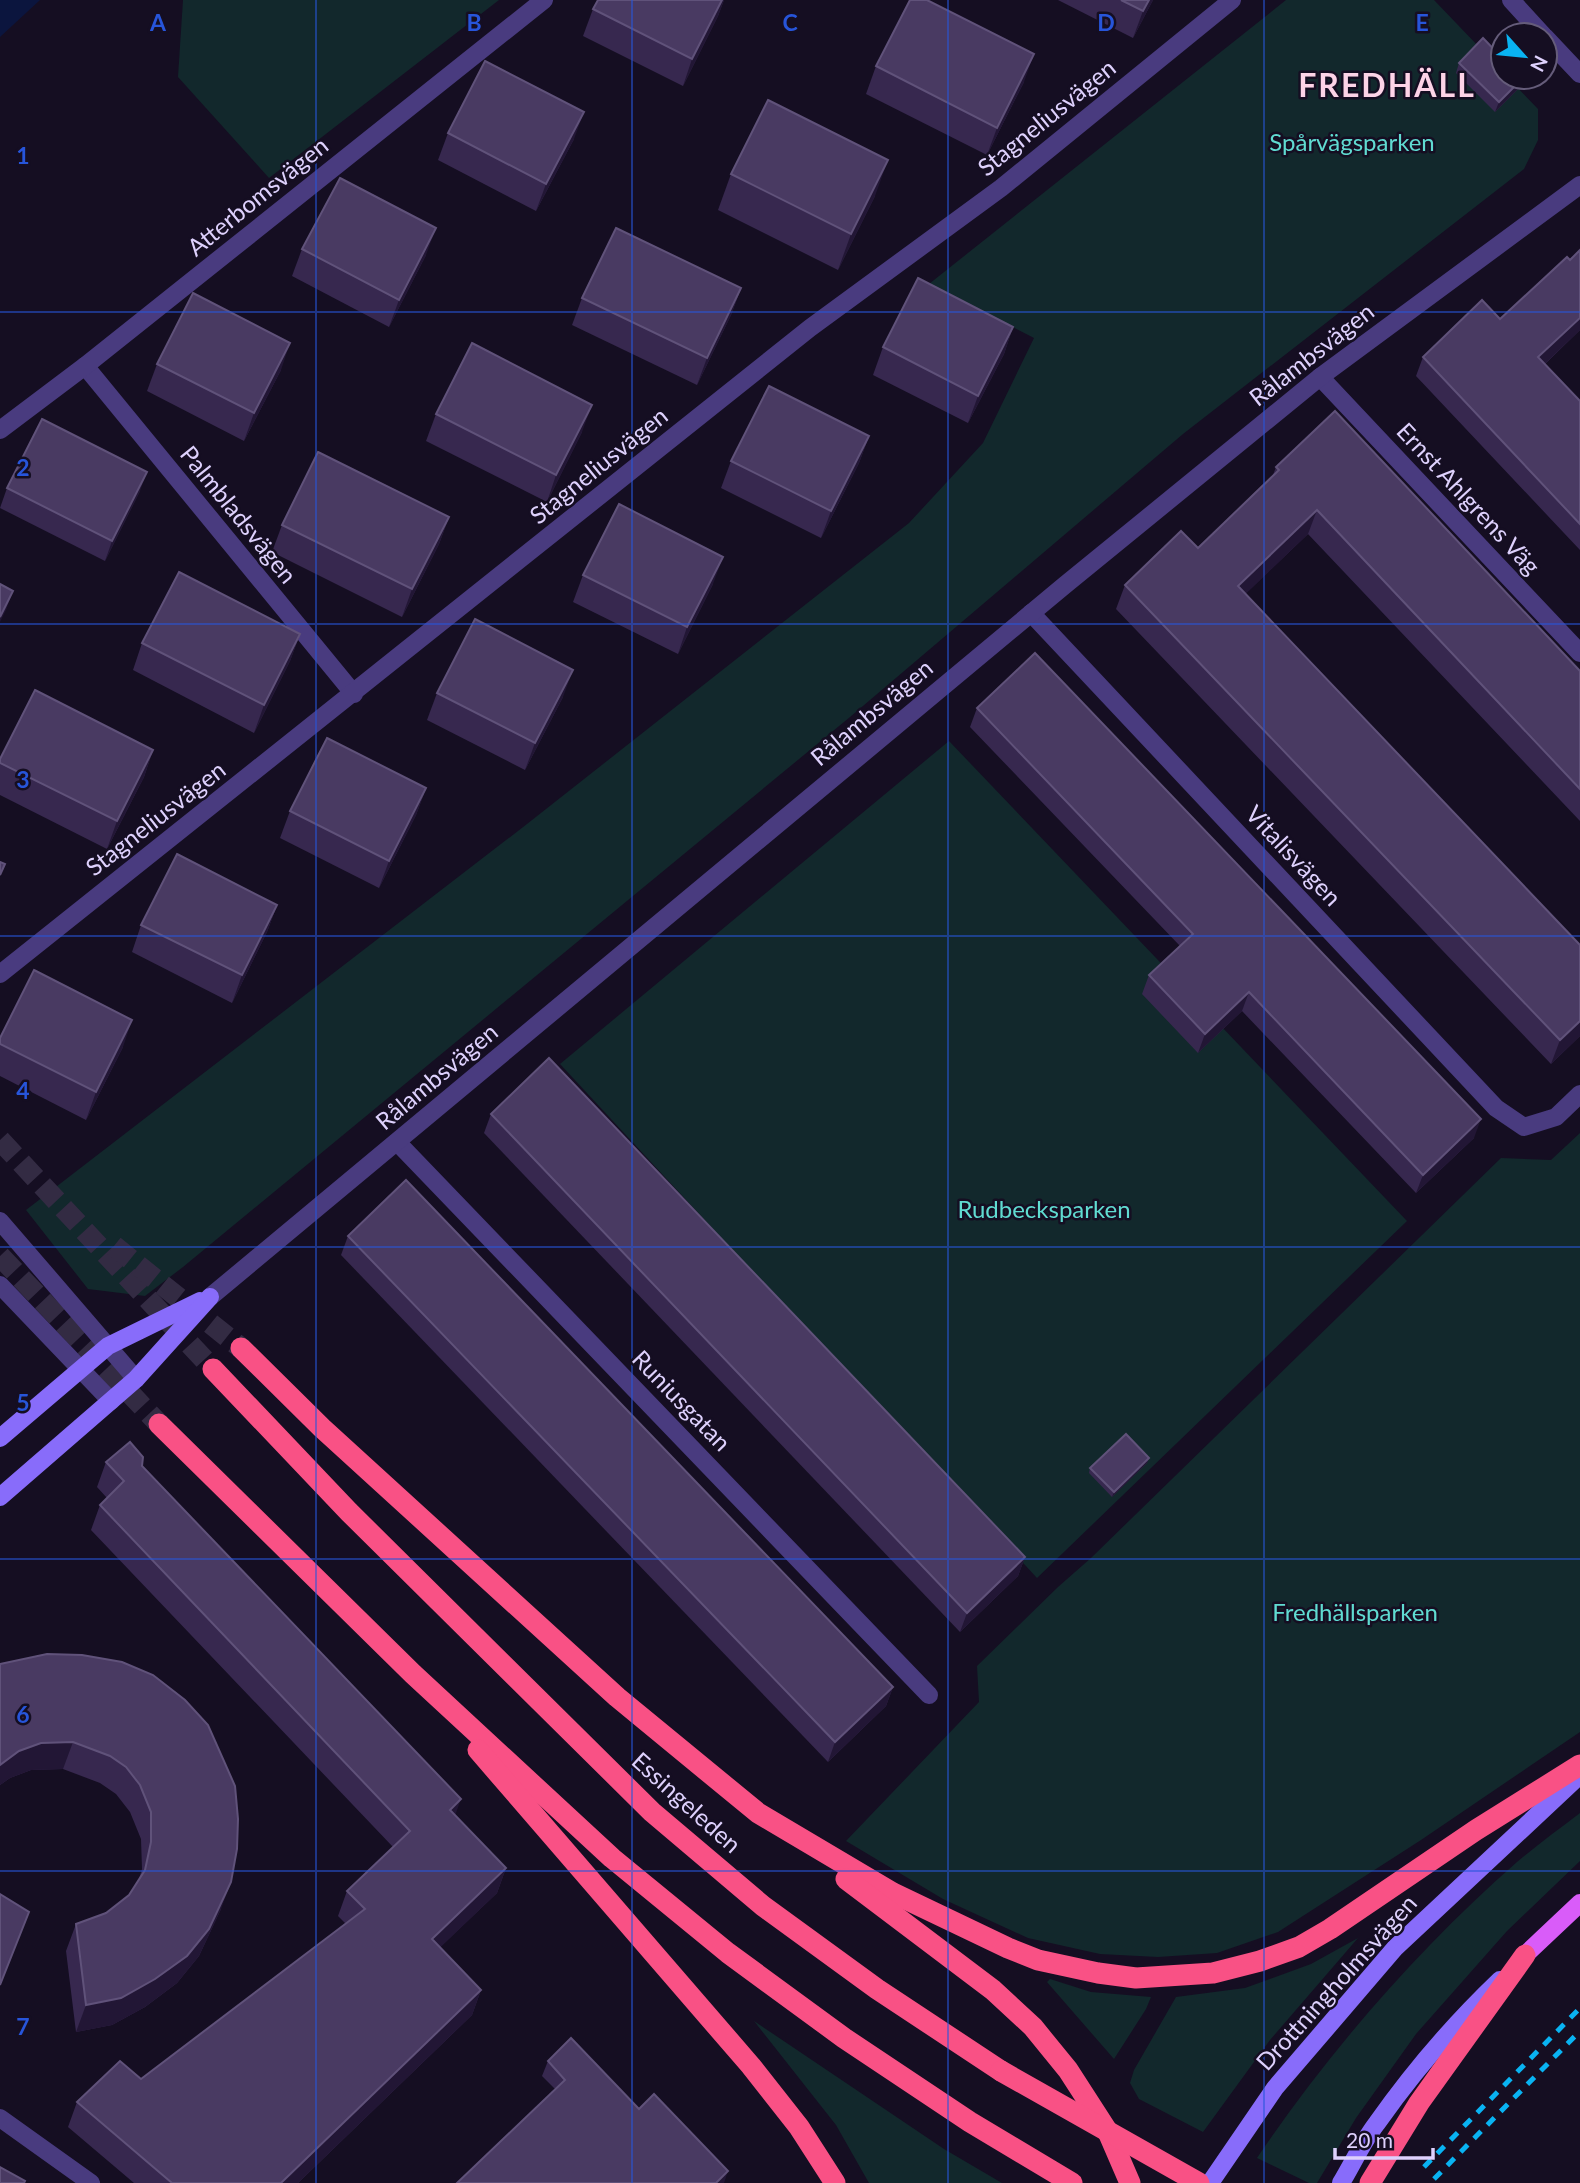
<svg xmlns="http://www.w3.org/2000/svg" width="1580" height="2183" viewBox="0 0 1580 2183" font-family="Lato,sans-serif">
<style>
.green{fill:#12282c}
.water{fill:#0b153e}
.lines{fill:none;stroke-linecap:round;stroke-linejoin:round}
.highway-tunnel{stroke:#332b43;stroke-width:21;stroke-dasharray:21 10;stroke-linecap:butt}
.street{stroke:#493b7f;stroke-width:18}
.secondary{stroke:#886cfa;stroke-width:18}
.primary{stroke:#d95cf9;stroke-width:18}
.highway{stroke:#f95185;stroke-width:21}
.rail{stroke:#09b3f2;stroke-width:5;stroke-dasharray:10 9;stroke-linecap:butt}
.highway-bridge{stroke:#f95185;stroke-width:21}
.wall{fill:#37284f}
.shaded-wall{fill:#221635}
.building{fill:#493a62;stroke:#60527a;stroke-width:2}
.grid{fill:none;stroke:#2755da;stroke-width:2;stroke-opacity:0.55}
.labels{text-anchor:middle;stroke-width:5;stroke-linejoin:round;paint-order:stroke}
.street-label{font-size:24px;fill:#ded1fd;stroke:#150e22}
.park-label{font-size:24px;fill:#60dbd1;stroke:#150e22}
.district-label{font-size:32px;font-weight:bold;letter-spacing:2px;fill:#fdd3e7;stroke:#150e22}
.grid-label{font-size:23px;text-anchor:middle;font-weight:bold;fill:#2755da;stroke:#150e22;stroke-width:5;stroke-linejoin:round;paint-order:stroke}
</style>
<rect width="100%" height="100%" fill="#150e22"/>
<g class="green">
<path d="M183 0H499L269 178 178 77Z"/>
<path d="M1286 0H1434L1503 72V77H1507L1538 109V140L1524 169 1183 434 850 717 183 1267 145 1296 88 1289 26 1210 527 824 909 523 983 443 1034 338 929 284Z"/>
<path d="M949 741 1407 1221 1037 1578 560 1064Z"/>
<path d="M1580 1133V1732L1421 1840 1278 1932 1217 1953 1158 1957 1100 1954 1028 1938 943 1899 846 1841 979 1702 977 1666 1058 1587 1091 1558 1501 1158 1551 1160Z"/>
<path d="M1580 1813V1861L1507 1931 1416 2034 1356 2118 1317 2183H1309L1257 2158C1330 2050 1419 1948 1517 1862 1537 1845 1559 1829 1580 1813Z"/>
<path d="M1358 1938 1270 2040 1203 2132 1139 2099 1130 2083 1134 2070 1176 1997 1245 1988 1311 1964Z"/>
<path d="M1050 1979 1091 1992 1151 1997 1146 2009 1114 2059 1047 1982Z"/>
<path d="M754 2021 944 2149 1002 2183H869L836 2125Z"/>
</g>
<path class="water" d="M0 0H40L0 37Z"/>
<g class="lines">
<g class="highway-tunnel">
<path d="M0 1140 213 1369"/>
<path d="M114 1246 241 1348"/>
<path d="M0 1256 159 1424"/>
</g>
<g class="street">
<path d="M1511 0 1543 35"/>
<path d="M1545 37 1580 74"/>
<path d="M85 366 354 694"/>
<path d="M1320 377 1580 653"/>
<path d="M0 430 85 366 544 0"/>
<path d="M1031 613 1496 1108 1524 1127 1556 1117 1580 1094"/>
<path d="M0 974 810 328 1001 188 1232 0"/>
<path d="M397 1142 929 1695"/>
<path d="M0 1221 136 1379"/>
<path d="M0 1285 111 1401"/>
<path d="M210 1297 1065 585 1320 377 1580 185"/>
<path d="M0 2118 91 2183"/>
</g>
<g class="secondary">
<path d="M0 1438 108 1346 200 1301"/>
<path d="M0 1497 136 1379 210 1297"/>
<path d="M1210 2183 1275 2088 1395 1948 1580 1775"/>
<path d="M1341 2183C1353 2163 1363 2141 1377 2123 1413 2072 1455 2023 1500 1980"/>
</g>
<path class="primary" d="M1525 1955 1580 1903"/>
<g class="highway">
<path d="M241 1348 322 1428 617 1697 758 1813 893 1893 1008 1948 1038 1960 1098 1973 1136 1978 1213 1973 1260 1961 1299 1947 1330 1929 1476 1830 1580 1765"/>
<path d="M213 1369 349 1512 652 1812 763 1906 877 1989 1001 2071"/>
<path d="M159 1424 413 1674 612 1858 728 1953 844 2038 970 2122 1072 2183"/>
<path d="M478 1750 751 2066 799 2127 835 2183"/>
<path d="M846 1879 993 1990 1033 2027 1068 2070 1108 2132 1130 2183"/>
<path d="M1370 2183 1419 2103 1525 1955"/>
</g>
<g class="rail">
<path d="M1424 2167 1580 2008"/>
<path d="M1434 2179 1580 2031"/>
</g>
<path class="highway-bridge" d="M1001 2071 1199 2183"/>
</g>
<g class="wall">
<path d="M598 0H724L718 16 683 86 583 36 593 9Z"/>
<path d="M1058 0H1153L1133 38Z"/>
<path d="M1459 63 1523 78 1519 88 1495 112 1456 73Z"/>
<path d="M876 66 1024 82 987 155 866 94Z"/>
<path d="M448 133 574 139 536 211 438 160Z"/>
<path d="M731 174 875 196 838 270 718 210Z"/>
<path d="M302 249 426 255 389 327 292 276Z"/>
<path d="M1580 250V330L1545 364 1580 401V550L1416 376 1423 357 1500 319Z"/>
<path d="M741 288 731 315 697 385 572 325 582 298Z"/>
<path d="M1013 327 1004 354 968 423 873 375 883 347Z"/>
<path d="M157 364 281 370 244 441 147 391Z"/>
<path d="M436 414 582 432 547 502 426 441Z"/>
<path d="M869 436 859 463 821 538 721 488 731 461Z"/>
<path d="M1276 467 1580 671V821L1308 534 1245 594 1580 945V1036L1551 1064 1116 609 1125 585 1198 548 1273 475Z"/>
<path d="M7 488 140 491 105 561 0 508Z"/>
<path d="M449 517 439 544 402 617 272 552 282 525Z"/>
<path d="M583 575 713 584 678 654 573 602Z"/>
<path d="M300 634 290 661 254 733 133 670 142 643Z"/>
<path d="M437 693 563 697 525 770 427 720Z"/>
<path d="M977 708 1474 1138 1416 1193 1242 1011 1198 1053 1142 994 1149 975 1180 946 970 727Z"/>
<path d="M153 750 144 777 107 849 0 795V759Z"/>
<path d="M426 788 416 815 379 888 280 838 290 811Z"/>
<path d="M277 905 267 932 232 1003 132 952 141 925Z"/>
<path d="M0 1038 123 1047 86 1120 0 1076Z"/>
<path d="M491 1114 1025 1557 1018 1576 960 1632 484 1133Z"/>
<path d="M348 1236 893 1687 886 1706 828 1762 341 1255Z"/>
<path d="M1149 1458 1147 1463 1112 1497 1089 1473 1090 1468Z"/>
<path d="M106 1462 142 1466 455 1816 506 1868 497 1893 440 1947 481 1990 472 2015 298 2183H134L68 2127 77 2102 141 2079 346 1924 338 1916 347 1891 393 1847 91 1530 100 1505 107 1498 97 1487Z"/>
<path d="M82 1655 221 1909 199 1956 177 1983 145 2007 112 2025 76 2032 66 1951 76 1924 106 1913 129 1895 139 1879 142 1869 141 1839 130 1812 116 1794 100 1783 63 1769 31 1770 10 1778 0 1785V1664Z"/>
<path d="M548 2061 639 2109 555 2089 542 2076Z"/>
</g>
<g class="shaded-wall">
<path d="M722 0H724L718 16 683 86 692 59Z"/>
<path d="M1149 0H1153L1133 38 1143 11Z"/>
<path d="M1034 54 1024 82 987 155 997 128Z"/>
<path d="M1523 78 1519 88 1495 112 1499 102Z"/>
<path d="M584 112 574 139 536 211 546 184Z"/>
<path d="M888 160 875 196 838 270 851 234Z"/>
<path d="M436 228 426 255 389 327 399 300Z"/>
<path d="M741 288 731 315 697 385 707 358Z"/>
<path d="M1580 318V330L1531 377 1538 357Z"/>
<path d="M1013 327 1004 354 968 423 978 396Z"/>
<path d="M290 343 281 370 244 441 254 413Z"/>
<path d="M592 405 582 432 547 502 556 475Z"/>
<path d="M869 436 859 463 821 538 831 511Z"/>
<path d="M147 472 140 491 105 561 112 541Z"/>
<path d="M1317 510 1308 534 1229 610 1238 586Z"/>
<path d="M449 517 439 544 402 617 412 589Z"/>
<path d="M723 557 713 584 678 654 687 627Z"/>
<path d="M13 591 6 610 0 622V617Z"/>
<path d="M300 634 290 661 254 733 264 705Z"/>
<path d="M573 670 563 697 525 770 535 743Z"/>
<path d="M153 750 144 777 107 849 117 821Z"/>
<path d="M426 788 416 815 379 888 389 861Z"/>
<path d="M277 905 267 932 232 1003 242 975Z"/>
<path d="M1249 992 1242 1011 1198 1053 1205 1034Z"/>
<path d="M132 1020 123 1047 86 1120 96 1092Z"/>
<path d="M1580 1021V1036L1551 1064 1560 1040Z"/>
<path d="M1481 1119 1474 1138 1416 1193 1423 1175Z"/>
<path d="M1149 1458 1147 1463 1112 1497 1114 1492Z"/>
<path d="M1025 1557 1018 1576 960 1632 967 1613Z"/>
<path d="M893 1687 886 1706 828 1762 835 1742Z"/>
<path d="M73 1742 63 1769 31 1770 10 1778 0 1785V1765L19 1751 41 1743Z"/>
<path d="M461 1799 452 1824 450 1810Z"/>
<path d="M506 1868 497 1893 423 1964 432 1939Z"/>
<path d="M231 1882 221 1909 199 1956 177 1983 145 2007 112 2025 76 2032 86 2005Z"/>
<path d="M481 1990 472 2015 298 2183H281Z"/>
<path d="M728 2171 724 2183H716Z"/>
</g>
<g class="building">
<path d="M598 0H722L692 59 593 9Z"/>
<path d="M910 0H927L1034 54 997 128 876 66Z"/>
<path d="M1121 0H1149L1143 11Z"/>
<path d="M1483 38 1503 59V77H1522L1523 78 1499 102 1459 63Z"/>
<path d="M485 61 584 112 546 184 448 133Z"/>
<path d="M768 100 888 160 851 234 731 174Z"/>
<path d="M340 178 436 228 399 300 302 249Z"/>
<path d="M616 228 741 288 707 358 582 298Z"/>
<path d="M1580 250V318L1538 357 1580 401V524L1423 357 1482 300 1500 319 1567 257 1570 260Z"/>
<path d="M918 278 1013 327 978 396 883 347Z"/>
<path d="M193 293 290 343 254 413 157 364Z"/>
<path d="M472 343 592 405 556 475 436 414Z"/>
<path d="M769 386 869 436 831 511 731 461Z"/>
<path d="M1335 411 1580 671V789L1317 510 1238 586 1580 945V1021L1560 1040 1125 585 1181 531 1198 548 1279 470 1276 467Z"/>
<path d="M42 419 147 472 112 541 7 488Z"/>
<path d="M318 452 449 517 412 589 282 525Z"/>
<path d="M619 504 723 557 687 627 583 575Z"/>
<path d="M179 572 300 634 264 705 142 643Z"/>
<path d="M0 584 13 591 0 617Z"/>
<path d="M475 619 573 670 535 743 437 693Z"/>
<path d="M1035 653 1481 1119 1423 1175 1249 992 1205 1034 1149 975 1193 934 977 708Z"/>
<path d="M35 690 153 750 117 821 0 763V759Z"/>
<path d="M327 738 426 788 389 861 290 811Z"/>
<path d="M177 854 277 905 242 975 141 925Z"/>
<path d="M0 862 5 864 0 875Z"/>
<path d="M34 970 132 1020 96 1092 0 1044V1038Z"/>
<path d="M549 1058 1025 1557 967 1613 491 1114Z"/>
<path d="M406 1180 893 1687 835 1742 348 1236Z"/>
<path d="M1126 1434 1149 1458 1114 1492 1090 1468Z"/>
<path d="M130 1442 143 1457 142 1466 461 1799 450 1810 506 1868 432 1939 481 1990 281 2183H172L77 2102 120 2061 141 2079 365 1909 347 1891 410 1831 100 1505 124 1481 106 1462Z"/>
<path d="M47 1654 82 1655 122 1662 153 1675 185 1700 208 1725 235 1786 238 1819 237 1849 231 1882 209 1929 187 1956 155 1979 121 1998 86 2005 76 1924 106 1913 129 1895 145 1870 151 1842V1812L140 1785 126 1767 110 1756 73 1742 41 1743 19 1751 0 1765V1664Z"/>
<path d="M0 1894 29 1912 0 1985Z"/>
<path d="M571 2038 639 2109 654 2094 728 2171 716 2183H457L565 2080 548 2061Z"/>
<path d="M0 2167 25 2181 24 2183H0Z"/>
</g>
<path class="grid" d="M316 0V2183M632 0V2183M948 0V2183M1264 0V2183M0 312H1580M0 624H1580M0 936H1580M0 1247H1580M0 1559H1580M0 1871H1580"/>
<g class="labels">
<g class="street-label">
<text transform="translate(1047 118) rotate(-39)" y="8">Stagneliusvägen</text>
<text transform="translate(258 197) rotate(-39)" y="8">Atterbomsvägen</text>
<text transform="translate(1312 355) rotate(-38)" y="8">Rålambsvägen</text>
<text transform="translate(599 466) rotate(-39)" y="8">Stagneliusvägen</text>
<text transform="translate(1468 499) rotate(47)" y="8">Ernst Ahlgrens Väg</text>
<text transform="translate(238 515) rotate(51)" y="8">Palmbladsvägen</text>
<text transform="translate(872 713) rotate(-40)" y="8">Rålambsvägen</text>
<text transform="translate(156 819) rotate(-38)" y="8">Stagneliusvägen</text>
<text transform="translate(1293 856) rotate(47)" y="8">Vitalisvägen</text>
<text transform="translate(437 1077) rotate(-40)" y="8">Rålambsvägen</text>
<text transform="translate(681 1401) rotate(46)" y="8">Runiusgatan</text>
<text transform="translate(686 1803) rotate(42)" y="8">Essingeleden</text>
<text transform="translate(1337 1983) rotate(-48)" y="8">Drottningholmsvägen</text>
</g>
<g class="park-label">
<text x="1352" y="151">Spårvägsparken</text>
<text x="1044" y="1218">Rudbecksparken</text>
<text x="1355" y="1621">Fredhällsparken</text>
</g>
<g class="district-label">
<text x="1387" y="97">FREDHÄLL</text>
</g>
</g>
<g class="grid-label">
<text x="158" y="31">A</text>
<text x="474" y="31">B</text>
<text x="790" y="31">C</text>
<text x="1106" y="31">D</text>
<text x="1422" y="31">E</text>
<text x="23" y="164">1</text>
<text x="23" y="476">2</text>
<text x="23" y="788">3</text>
<text x="23" y="1099">4</text>
<text x="23" y="1411">5</text>
<text x="23" y="1723">6</text>
<text x="23" y="2035">7</text>
</g>
<g transform="translate(1524 56) rotate(117)"><circle r="33" fill="#150e22" stroke="#655c7a" stroke-width="2"/>
<path d="M0-5L12 26L0 18L-12 26Z" fill="#09b3f2"/>
<text y="-10" font-size="19" font-weight="bold" text-anchor="middle" fill="#ded1fd">N</text>
</g>
<path d="M1335 2148v10h98v-10" fill="none" stroke="#ded1fd" stroke-width="3.5"/>
<text x="1346" y="2148" font-size="21" fill="#ded1fd" stroke="#150e22" stroke-width="5" paint-order="stroke">20 m</text>
</svg>
